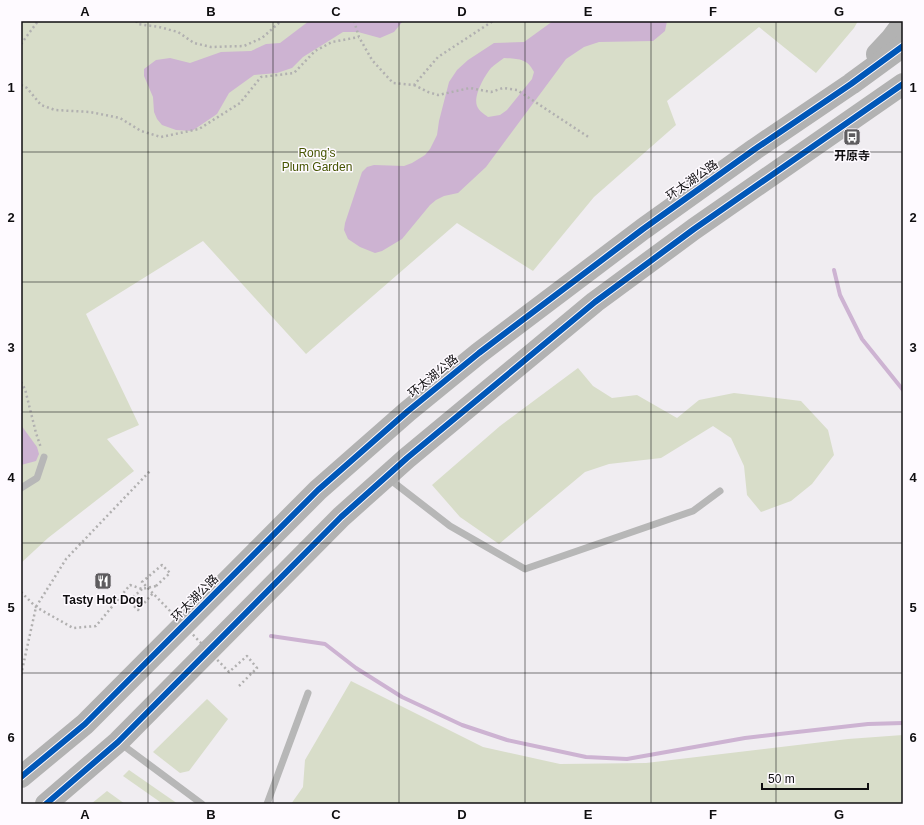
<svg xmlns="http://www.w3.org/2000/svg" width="924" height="825" viewBox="0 0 924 825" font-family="Arial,'Noto Sans SC',sans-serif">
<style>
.green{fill:#d8ddc9}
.water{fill:#cdb3d2;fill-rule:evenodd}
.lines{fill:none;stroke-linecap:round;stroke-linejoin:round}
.stream{stroke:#cdb3d2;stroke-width:4}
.path{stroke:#b1b0b0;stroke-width:2.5;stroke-dasharray:2 3;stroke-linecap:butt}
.service{stroke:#b7b7b7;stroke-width:7}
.trunk{stroke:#b2b2b2;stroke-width:22}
.path-bridge{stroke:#b1b0b0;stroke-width:2.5;stroke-dasharray:2 3;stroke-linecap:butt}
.cycleway-casing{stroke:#fefaff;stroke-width:8}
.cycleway{stroke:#0057b8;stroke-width:6}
.grid{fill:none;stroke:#0f0e10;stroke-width:1;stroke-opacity:0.55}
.labels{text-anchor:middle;stroke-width:3;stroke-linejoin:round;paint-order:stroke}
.park-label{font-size:12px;fill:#465502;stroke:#fefaff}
.poi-label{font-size:12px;font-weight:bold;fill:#0f0e10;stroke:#fefaff}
.street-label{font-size:12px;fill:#0f0e10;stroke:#fefaff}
.neatline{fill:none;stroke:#0f0e10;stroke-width:1.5}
.grid-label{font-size:13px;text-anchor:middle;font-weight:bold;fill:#0f0e10}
</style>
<rect width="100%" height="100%" fill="#f0edf1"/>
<g class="green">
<path d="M21 21H858L854 28 816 73 759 27 667 101 676 125 594 197 533 271 457 223 306 354 203 241 86 314 139 425 107 439 134 471 48 538 21 563Z"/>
<path d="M578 368 593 386 612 398 637 395 677 418 699 400 734 393 801 401 828 430 834 455 812 484 791 501 761 512 747 495 744 466 731 438 713 426 661 458 609 464 585 472 499 544 460 517 432 485 500 426Z"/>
<path d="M351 681 483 747 560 764 646 763 848 739 903 735V804H291L303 787 305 760Z"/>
<path d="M207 699 228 719 189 771 180 773 153 752Z"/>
<path d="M129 770 178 804H163L123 776Z"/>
<path d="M107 791 125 804H91Z"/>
</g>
<g class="water">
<path d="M309 21H403L394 32 380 38 358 32H343L303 57 292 68 277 73 254 75 229 93 217 114 192 131 176 130 162 125 157 119 154 112 153 97 144 76V69L156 60 170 58 190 63 221 52 251 51 266 44 280 43Z"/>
<path d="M553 21H667L665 31 653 41 599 42 584 47 566 59 486 167 458 193 444 196 436 200 430 205 402 239 382 251 375 253 360 247 348 239 344 230 345 223 362 172 367 167 374 165 404 166 412 163 425 155 430 149 437 135 439 121 449 82 457 70 468 60 494 43 524 42ZM504 58C518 59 527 58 534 72L532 79 507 110 500 115 488 117C484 114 479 111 477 106 473 96 485 75 491 68 495 64 500 61 504 58Z"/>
<path d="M21 425 37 447 39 454 36 461 21 465Z"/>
</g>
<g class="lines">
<g class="stream">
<path d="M834 270 840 295 862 339 903 390"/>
<path d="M271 636 325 644 356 668 402 697 462 725 507 740 586 757 627 759 745 738 868 724 903 723"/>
</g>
<g class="path">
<path d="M136 21 138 24 159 27 178 32 194 43 211 47 244 46 262 38 281 21"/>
<path d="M354 21 359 37 372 60 393 83 414 85 438 57 493 21"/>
<path d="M21 44 38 21"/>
<path d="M21 85 27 88 41 105 55 110 90 112 120 118 141 131 161 137 199 129 240 103 261 77 294 73 315 51 332 42 359 37"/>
<path d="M414 85 428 92 438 95 470 88 491 92 503 88 517 90 590 138"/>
<path d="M21 382 25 389 36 433 41 448"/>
<path d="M142 589 129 601 138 610 153 593"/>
<path d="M21 592 36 607 73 628 96 626 130 585 142 589 156 586"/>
<path d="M21 675 36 607 66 559 151 470"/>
</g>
<g class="service">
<path d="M388 478 450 526 525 569 693 511 720 491"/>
<path d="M21 488 37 478 44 457"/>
<path d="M120 743 202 804"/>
<path d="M267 804 308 693"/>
</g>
<g class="trunk">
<path d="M877 54 891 39 903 23"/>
<path d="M21 777 85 724 318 490 408 411 479 353 643 229 755 149 851 84 903 46"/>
<path d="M46 804 118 742 341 517 407 458 595 302 694 229 903 84"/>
</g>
<path class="path-bridge" d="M156 586 170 573 162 565 142 582 229 672 247 656 257 668 237 688"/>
<defs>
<g id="cycleway">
<path d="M21 777 85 724 318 490 408 411 479 353 643 229 755 149 851 84 903 46"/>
<path d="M46 804 118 742 341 517 407 458 595 302 694 229 903 84"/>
</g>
</defs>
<use href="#cycleway" class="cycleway-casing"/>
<use href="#cycleway" class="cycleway"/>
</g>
<path class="grid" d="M148 21V804M273 21V804M399 21V804M525 21V804M651 21V804M776 21V804M21 152H903M21 282H903M21 412H903M21 543H903M21 673H903"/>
<defs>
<symbol id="bus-square" viewBox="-11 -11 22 22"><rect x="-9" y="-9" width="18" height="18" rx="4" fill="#5e5c5f" stroke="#fefaff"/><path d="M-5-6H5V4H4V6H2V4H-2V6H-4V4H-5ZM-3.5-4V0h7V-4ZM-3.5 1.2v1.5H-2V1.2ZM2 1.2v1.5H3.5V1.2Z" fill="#fff"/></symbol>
<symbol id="restaurant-square" viewBox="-11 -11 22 22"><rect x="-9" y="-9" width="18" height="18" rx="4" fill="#5e5c5f" stroke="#fefaff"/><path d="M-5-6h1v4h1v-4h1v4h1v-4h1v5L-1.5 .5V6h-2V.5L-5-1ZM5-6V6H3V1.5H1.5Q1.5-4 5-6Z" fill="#fff"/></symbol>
</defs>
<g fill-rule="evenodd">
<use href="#bus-square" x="842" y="127" width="20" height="20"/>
<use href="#restaurant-square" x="93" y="571" width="20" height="20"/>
</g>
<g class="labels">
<g class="park-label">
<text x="317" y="157">Rong’s<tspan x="317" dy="14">Plum Garden</tspan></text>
</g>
<g class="poi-label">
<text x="852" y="160">开原寺</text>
<text x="103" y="604">Tasty Hot Dog</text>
</g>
<g class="street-label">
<text transform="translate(692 180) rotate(-35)" y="4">环太湖公路</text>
<text transform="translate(433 376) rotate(-39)" y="4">环太湖公路</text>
<text transform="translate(195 598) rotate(-45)" y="4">环太湖公路</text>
</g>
</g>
<rect width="924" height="825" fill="none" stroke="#fefaff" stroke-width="44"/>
<path d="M762 783v6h106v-6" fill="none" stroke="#0f0e10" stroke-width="2"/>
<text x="768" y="783" font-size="12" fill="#0f0e10" stroke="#fefaff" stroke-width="3" paint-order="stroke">50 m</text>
<rect x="22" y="22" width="880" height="781" class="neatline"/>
<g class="grid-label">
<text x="85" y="16">A</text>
<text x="211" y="16">B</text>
<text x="336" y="16">C</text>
<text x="462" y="16">D</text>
<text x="588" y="16">E</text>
<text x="713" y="16">F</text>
<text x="839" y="16">G</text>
<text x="11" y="92">1</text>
<text x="913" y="92">1</text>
<text x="11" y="222">2</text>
<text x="913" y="222">2</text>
<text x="11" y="352">3</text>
<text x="913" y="352">3</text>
<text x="11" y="482">4</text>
<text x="913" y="482">4</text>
<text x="11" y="612">5</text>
<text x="913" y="612">5</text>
<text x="11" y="742">6</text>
<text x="913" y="742">6</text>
<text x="85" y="819">A</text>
<text x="211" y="819">B</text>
<text x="336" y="819">C</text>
<text x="462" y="819">D</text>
<text x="588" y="819">E</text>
<text x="713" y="819">F</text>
<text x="839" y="819">G</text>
</g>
</svg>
